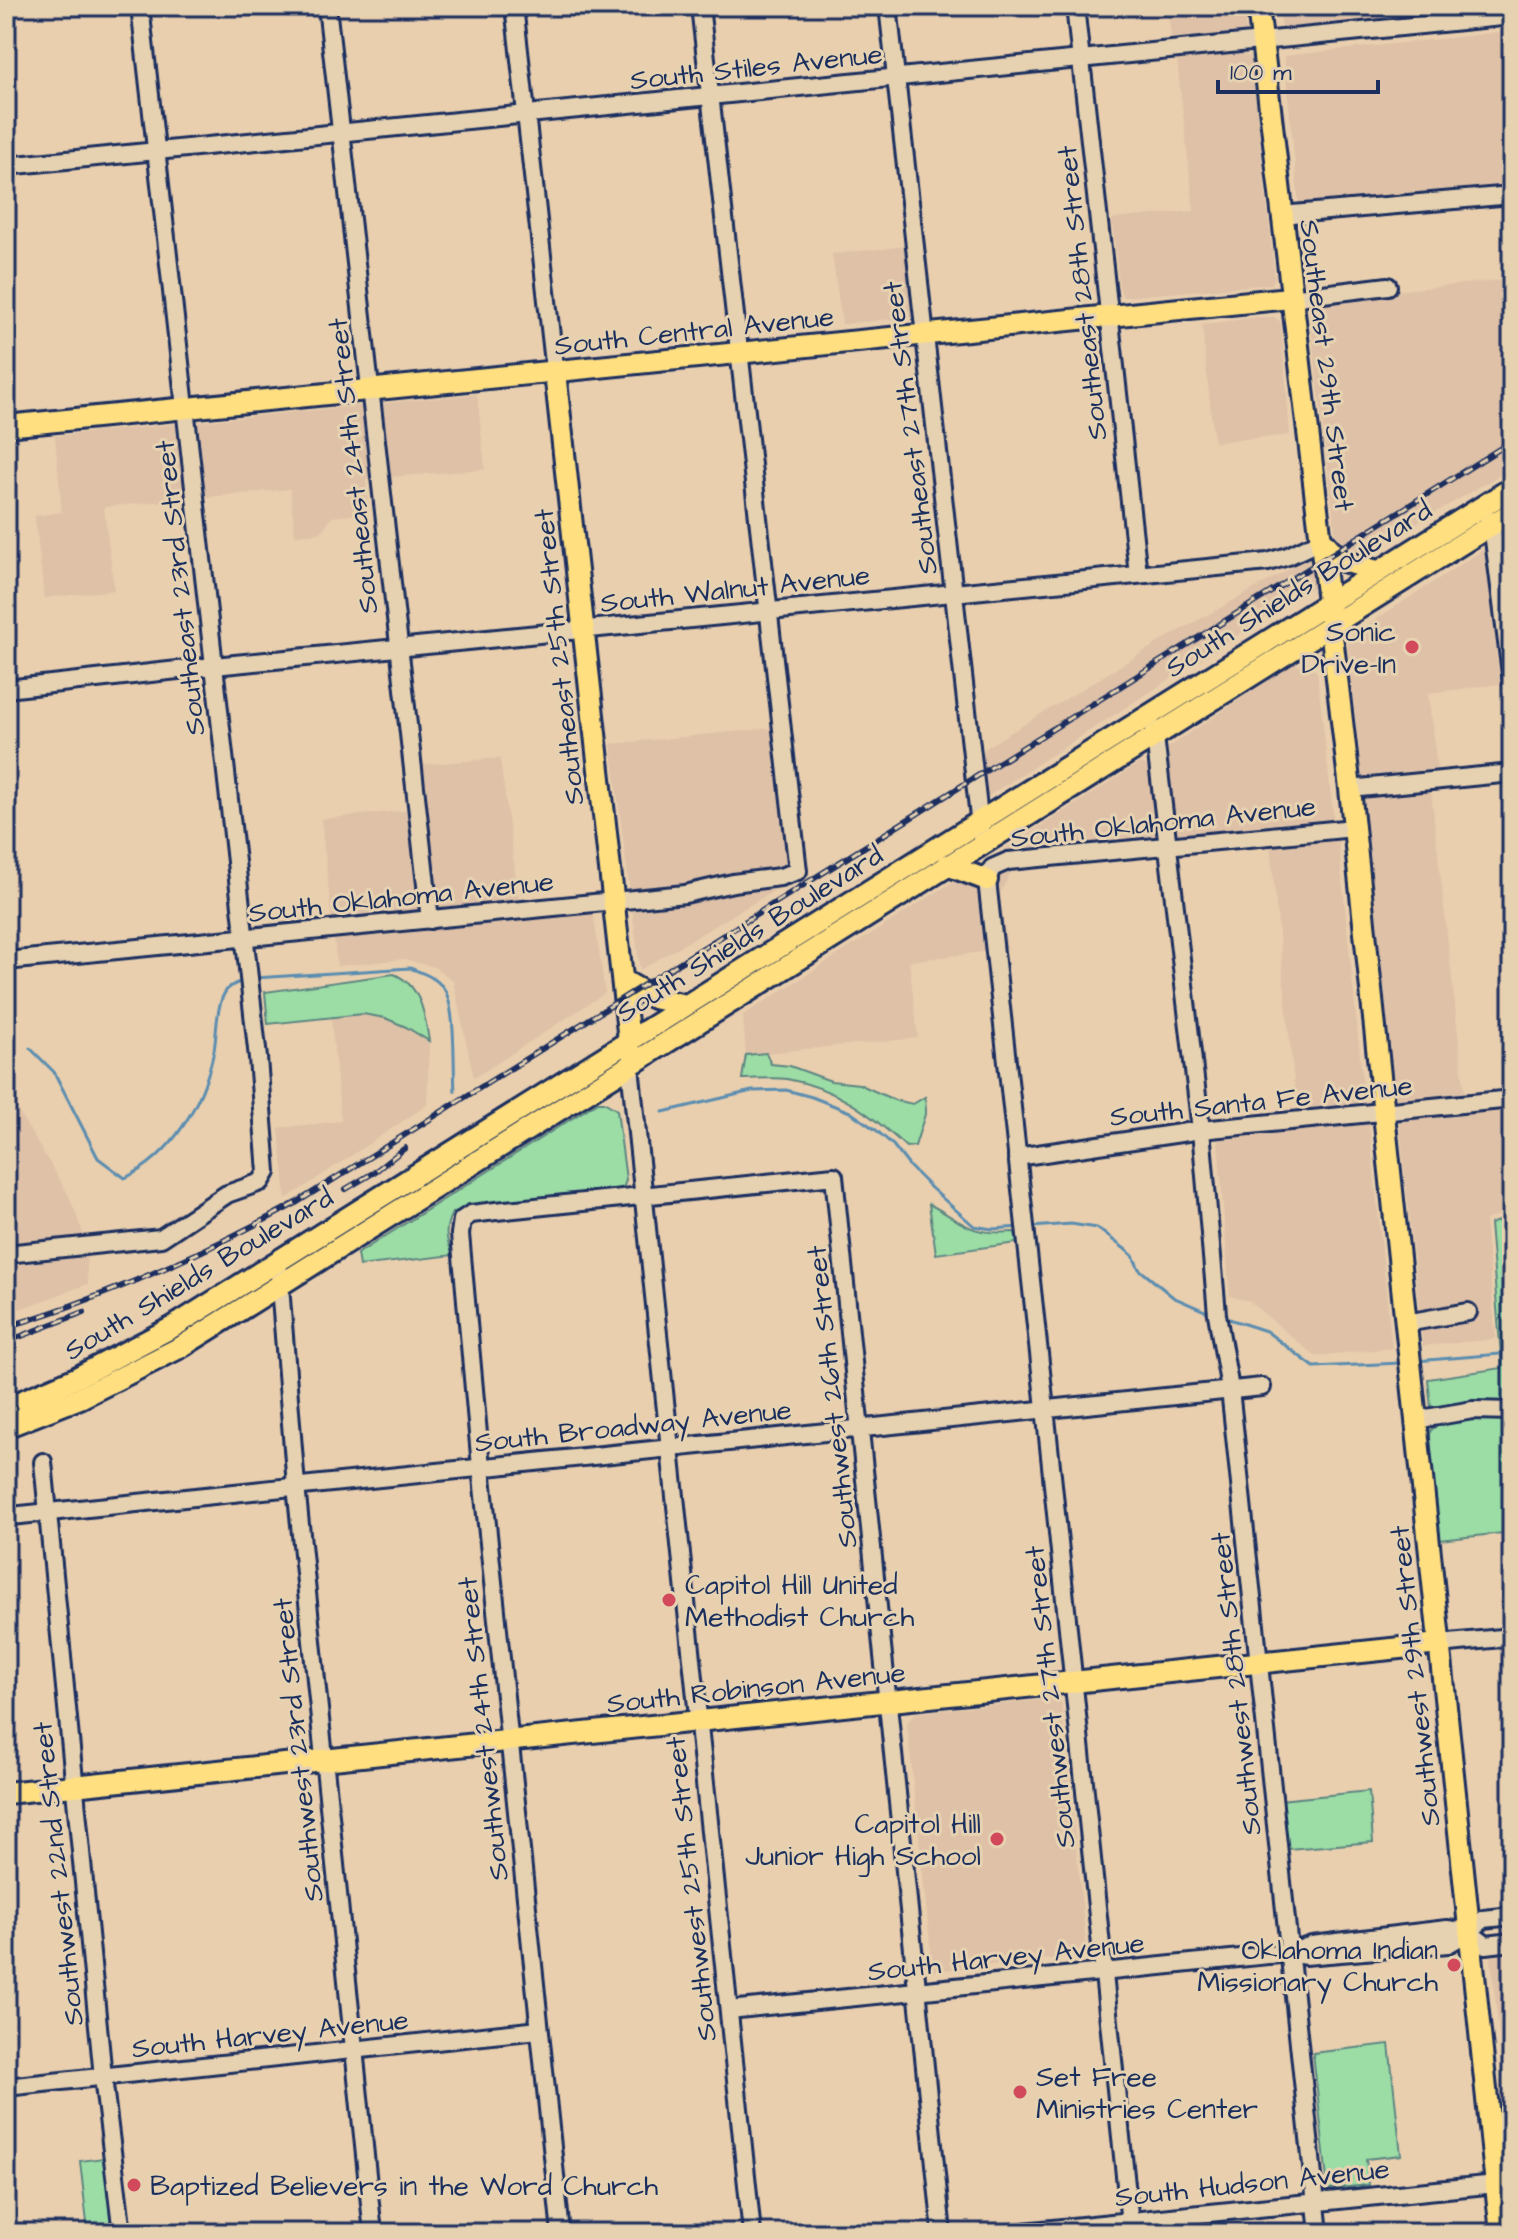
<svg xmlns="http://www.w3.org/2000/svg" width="1518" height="2239" viewBox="0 0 1518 2239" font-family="'Architects Daughter',sans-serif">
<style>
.built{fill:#dec1a7}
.green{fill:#9cdca5;stroke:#5c8682;stroke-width:2}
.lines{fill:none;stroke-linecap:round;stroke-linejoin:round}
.stream{stroke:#5b8db0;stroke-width:3}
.minor-casing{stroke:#1b2f5e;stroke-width:22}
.major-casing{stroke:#1b2f5e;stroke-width:26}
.minor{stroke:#e6d2b0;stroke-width:16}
.major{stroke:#ffdf80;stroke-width:20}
.rail-casing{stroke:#1b2f5e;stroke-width:6}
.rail{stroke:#e6d2b0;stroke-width:3;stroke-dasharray:9;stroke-linecap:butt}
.poi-dot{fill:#d1495b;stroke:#e6d2b0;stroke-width:3}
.labels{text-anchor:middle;stroke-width:6;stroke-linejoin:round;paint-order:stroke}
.street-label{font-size:28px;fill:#1b2f5e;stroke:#e6d2b0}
.poi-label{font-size:28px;fill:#1b2f5e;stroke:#e6d2b0;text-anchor:end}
</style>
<rect width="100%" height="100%" fill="#e9cfae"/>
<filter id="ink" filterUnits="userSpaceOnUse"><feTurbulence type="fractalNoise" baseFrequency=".0125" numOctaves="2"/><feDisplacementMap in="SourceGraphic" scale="16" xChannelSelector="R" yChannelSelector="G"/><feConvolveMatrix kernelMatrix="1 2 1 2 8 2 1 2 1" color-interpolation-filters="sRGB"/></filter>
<g filter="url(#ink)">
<g class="built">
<path d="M1167 6H1244L1246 32 1172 42Z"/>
<path d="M1279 6H1512V7L1282 30Z"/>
<path d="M1512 31V185L1299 205 1284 56Z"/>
<path d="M1242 53 1251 58 1275 279 1271 284 1123 297 1119 286 1112 219 1194 211 1177 60Z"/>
<path d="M908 246 916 310 913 317 842 324 832 254Z"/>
<path d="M1512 279V468L1361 556 985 798 981 753 990 745 1163 640 1304 561 1336 537 1308 300Z"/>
<path d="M1256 317H1274L1281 322 1290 435 1214 442 1202 325Z"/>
<path d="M477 394 485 469 366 479 368 513 332 517 320 533 295 535 290 489 104 507 114 590 44 598 35 516 62 512 55 436Z"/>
<path d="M1512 531V620L1494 632 1500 684 1428 693 1437 769 1362 777 1347 638Z"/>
<path d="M1306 664 1317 672 1334 823 1177 838 1167 748 1276 675 1293 665Z"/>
<path d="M773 728 792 880 640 970 611 744Z"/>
<path d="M500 758 521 918 593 911 605 993 474 1078 453 980 434 967 404 959 337 966 321 819 422 809 419 765Z"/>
<path d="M1140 763 1152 767 1162 856 1011 872 1000 893 1007 949 909 961 918 1038 746 1055 743 1015Z"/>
<path d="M1431 791 1465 1097 1401 1104 1393 1094 1364 797Z"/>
<path d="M1338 839 1365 1105 1297 1111 1270 845Z"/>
<path d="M363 1014 385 1018 406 1027 429 1041 427 1105 286 1199 279 1128 341 1121 331 1018Z"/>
<path d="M6 1091 68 1194 85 1238 6 1246Z"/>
<path d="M1507 1110 1512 1167V1211L1485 1220 1496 1339 1423 1346 1399 1120Z"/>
<path d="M1369 1124 1392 1348 1315 1356 1249 1301 1230 1296 1218 1140Z"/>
<path d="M86 1257 88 1284 6 1314V1266Z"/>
<path d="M1061 1698 1087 1955 933 1971 907 1723 915 1713Z"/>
<path d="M1512 1953V2164L1491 1957Z"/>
</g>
<g class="green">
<path d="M394 974C421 985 425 1015 429 1041L406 1027 385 1018 363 1014 268 1024 265 992Z"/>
<path d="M766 1053 771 1064 790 1066 831 1081 859 1084 894 1100 913 1104 925 1097 926 1111 915 1146 906 1147C870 1113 836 1088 787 1079 772 1077 756 1079 742 1079L746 1055Z"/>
<path d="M598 1102H604L617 1110 626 1180 624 1186 615 1192 472 1205 452 1213C444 1229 445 1240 454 1255L359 1266 357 1254Z"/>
<path d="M929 1204C968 1225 968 1235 1015 1232L1017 1243 936 1254Z"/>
<path d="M1512 1216V1403L1494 1401 1431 1407 1428 1379 1502 1368 1490 1224Z"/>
<path d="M1476 1417 1512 1418V1532L1440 1540 1429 1438 1431 1430 1440 1424Z"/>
<path d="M1369 1791 1373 1842 1288 1849 1285 1846 1280 1800Z"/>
<path d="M1389 2044 1401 2155 1366 2159 1369 2185 1328 2189 1313 2053Z"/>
<path d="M103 2158 114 2230 113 2233H83L87 2223 80 2161Z"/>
</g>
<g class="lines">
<g class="stream">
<path d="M255 978 410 968C422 973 433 976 442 986 457 1003 453 1067 455 1091"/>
<path d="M30 1048 54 1072 98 1158 125 1178C173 1155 204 1102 214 1050 217 1033 216 1009 224 994 228 986 235 983 244 981"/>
<path d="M663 1112 752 1091 786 1090 812 1097 850 1112 876 1130 893 1145 910 1167 931 1188 974 1226 992 1229 1021 1227"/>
<path d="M1032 1227 1071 1224 1097 1228 1125 1249 1133 1256 1139 1269 1173 1297 1212 1314"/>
<path d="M1223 1317 1266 1331 1314 1367 1401 1363"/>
<path d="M1416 1361 1512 1353"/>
</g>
<defs>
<g id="minor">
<path d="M327 6 430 920"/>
<path d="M514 6 555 372"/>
<path d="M888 6 982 844"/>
<path d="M1075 6 1138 574"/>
<path d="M6 166 1512 16"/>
<path d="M1281 215 1512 195"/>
<path d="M1290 298 1388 286"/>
<path d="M1488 519 1492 524 1512 682"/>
<path d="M6 689 214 666 1268 562 1288 556 1322 540"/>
<path d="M1154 728 1201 1130 1217 1314 1230 1389 1319 2233"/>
<path d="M1350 789 1512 773"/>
<path d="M6 961 685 894 733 883 780 877 798 871 700 6"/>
<path d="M630 1066 752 2233"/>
<path d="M1017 1157 1201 1130 1512 1099"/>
<path d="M6 1254 161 1238 227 1194 261 1182 267 1172 258 1058 140 6"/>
<path d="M278 1261 296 1486 373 2233"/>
<path d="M1406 1323 1468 1312"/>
<path d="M1415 1420 1473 1410 1512 1411"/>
<path d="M43 1462 103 2077 122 2233"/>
<path d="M11 1516 1262 1387"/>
<path d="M1439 1644 1512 1637"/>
<path d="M1294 1954 1305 1956 1448 1944 1469 1932 1484 1919 1512 1916"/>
<path d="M729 2010 1289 1953 1312 1945 1447 1929 1469 1932 1486 1945 1512 1942"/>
<path d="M6 2087 539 2030"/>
<path d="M561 2233 481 1467 460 1234 462 1220 471 1214 496 1211 834 1176 942 2233"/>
<path d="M1013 2233 1496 2184"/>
<path d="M1131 2233 1045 1408 987 880 992 868 1008 861 1354 828"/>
</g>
<g id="major">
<path d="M1258 6 1350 789 1501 2233"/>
<path d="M555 372 630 1050"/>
<path d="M6 426 1290 298"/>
<path d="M1322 540 1340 560 1377 571"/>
<path d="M947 865 987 880"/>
<path d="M624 981 654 998 685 1005"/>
<path d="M6 1408 74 1379 173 1327 1512 488"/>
<path d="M6 1427 80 1398 181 1347 1512 512"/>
<path d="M6 1793 1439 1644"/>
</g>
</defs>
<use href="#minor" class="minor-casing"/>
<use href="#major" class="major-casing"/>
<use href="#minor" class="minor"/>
<use href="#major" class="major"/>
<defs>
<g id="rail">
<path d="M346 1189 373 1173 405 1148"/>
<path d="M6 1327C107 1297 203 1254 296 1203L1512 441"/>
<path d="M6 1342 84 1312"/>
</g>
</defs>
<use href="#rail" class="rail-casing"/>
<use href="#rail" class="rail"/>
</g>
</g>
<g class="poi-dot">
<circle cx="1412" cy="647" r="8"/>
<circle cx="669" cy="1600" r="8"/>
<circle cx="997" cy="1839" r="8"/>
<circle cx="1454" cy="1965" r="8"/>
<circle cx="1020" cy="2092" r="8"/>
<circle cx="134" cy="2185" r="8"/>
</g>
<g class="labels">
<g class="street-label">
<text transform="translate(756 66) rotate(-6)" y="10">South Stiles Avenue</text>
<text transform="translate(1081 293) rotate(-96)" y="10">Southeast 28th Street</text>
<text transform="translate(694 330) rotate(-6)" y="10">South Central Avenue</text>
<text transform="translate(1328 365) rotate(83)" y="10">Southeast 29th Street</text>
<text transform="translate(909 428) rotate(-97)" y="10">Southeast 27th Street</text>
<text transform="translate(352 466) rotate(-96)" y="10">Southeast 24th Street</text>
<text transform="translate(179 588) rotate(-96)" y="10">Southeast 23rd Street</text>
<text transform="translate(735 588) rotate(-6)" y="10">South Walnut Avenue</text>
<text transform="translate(1298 588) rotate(-32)" y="10">South Shields Boulevard</text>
<text transform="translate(558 657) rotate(-96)" y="10">Southeast 25th Street</text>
<text transform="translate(1163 821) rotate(-6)" y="10">South Oklahoma Avenue</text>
<text transform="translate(401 896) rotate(-6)" y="10">South Oklahoma Avenue</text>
<text transform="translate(749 933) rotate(-32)" y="10">South Shields Boulevard</text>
<text transform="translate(1261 1100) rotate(-6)" y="10">South Santa Fe Avenue</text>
<text transform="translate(198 1273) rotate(-31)" y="10">South Shields Boulevard</text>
<text transform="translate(831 1397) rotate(-96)" y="10">Southwest 26th Street</text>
<text transform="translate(633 1425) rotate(-6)" y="10">South Broadway Avenue</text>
<text transform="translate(1414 1676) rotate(-96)" y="10">Southwest 29th Street</text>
<text transform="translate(1235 1684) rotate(-96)" y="10">Southwest 28th Street</text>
<text transform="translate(756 1687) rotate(-6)" y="10">South Robinson Avenue</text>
<text transform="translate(1049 1697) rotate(-96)" y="10">Southwest 27th Street</text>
<text transform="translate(482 1729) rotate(-96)" y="10">Southwest 24th Street</text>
<text transform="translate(297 1750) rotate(-96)" y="10">Southwest 23rd Street</text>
<text transform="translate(57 1874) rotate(-96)" y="10">Southwest 22nd Street</text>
<text transform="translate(690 1889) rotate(-96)" y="10">Southwest 25th Street</text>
<text transform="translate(1006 1956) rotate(-6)" y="10">South Harvey Avenue</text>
<text transform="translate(270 2033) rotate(-6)" y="10">South Harvey Avenue</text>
<text transform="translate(1252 2182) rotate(-6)" y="10">South Hudson Avenue</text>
</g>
<g class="poi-label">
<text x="1396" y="641">Sonic<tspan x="1396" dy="32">Drive-In</tspan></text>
<text x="685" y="1594" text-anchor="start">Capitol Hill United<tspan x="685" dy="32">Methodist Church</tspan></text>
<text x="981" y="1833">Capitol Hill<tspan x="981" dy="32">Junior High School</tspan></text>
<text x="1438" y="1959">Oklahoma Indian<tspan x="1438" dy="32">Missionary Church</tspan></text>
<text x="1036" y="2086" text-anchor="start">Set Free<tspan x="1036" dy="32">Ministries Center</tspan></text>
<text x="150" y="2195" text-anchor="start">Baptized Believers in the Word Church</text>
</g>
</g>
<rect width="1518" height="2239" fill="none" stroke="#e6d2b0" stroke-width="32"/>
<rect x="16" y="16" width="1486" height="2207" fill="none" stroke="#1b2f5e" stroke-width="3" filter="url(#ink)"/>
<path d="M1218 80v12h160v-12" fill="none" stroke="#1b2f5e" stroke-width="4"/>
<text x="1230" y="80" font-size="24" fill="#1b2f5e" stroke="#e6d2b0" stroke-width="6" paint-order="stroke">100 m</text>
</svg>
